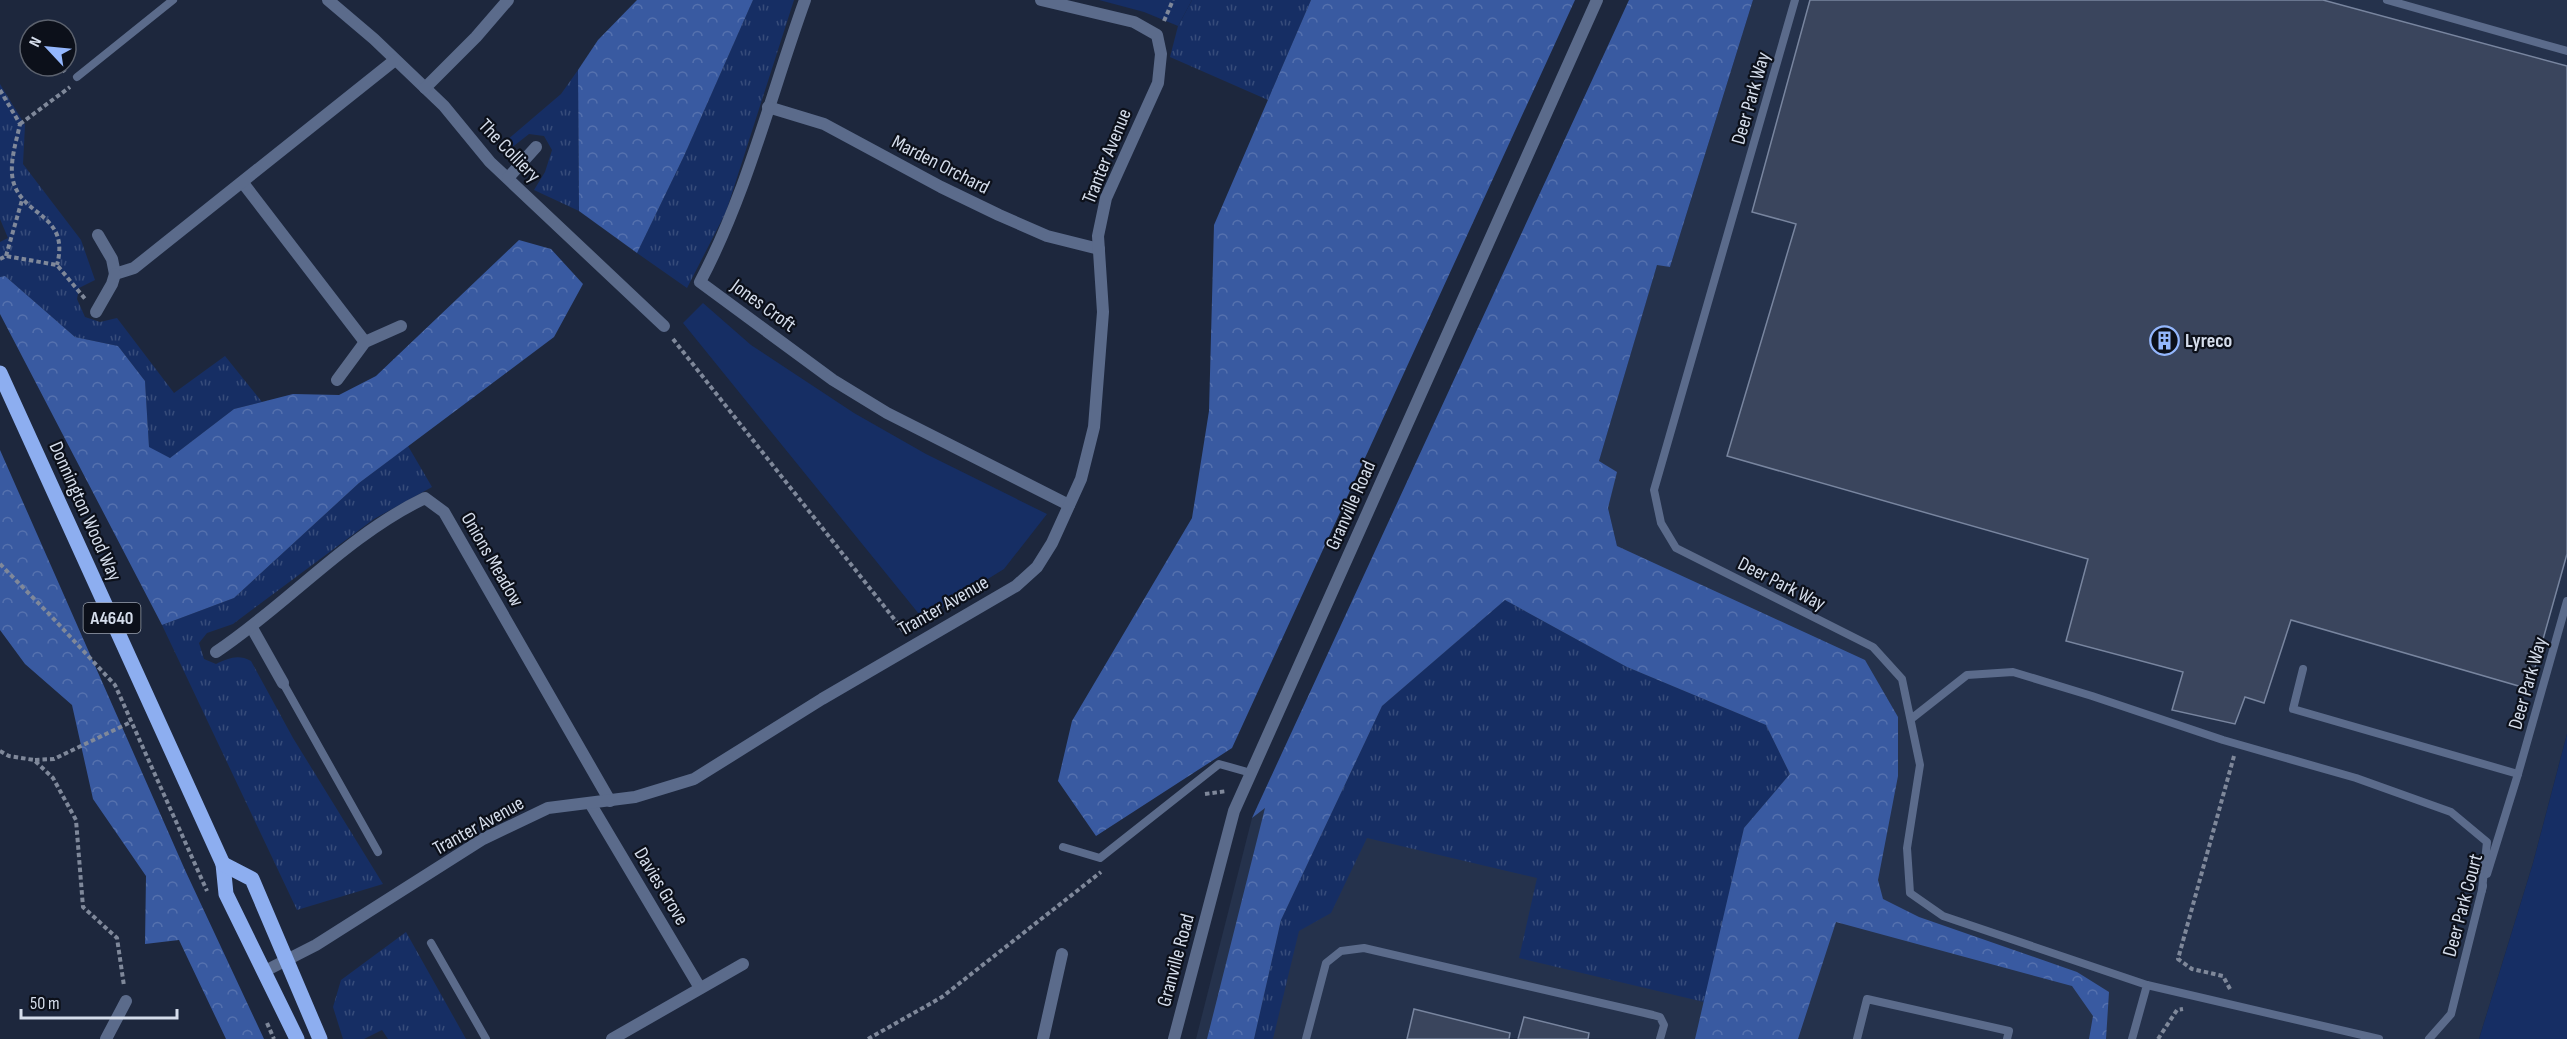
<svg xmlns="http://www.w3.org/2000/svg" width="2567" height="1039" viewBox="0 0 2567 1039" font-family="'Sofia Sans Condensed',sans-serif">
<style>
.built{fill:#25324c}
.grass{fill:url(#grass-tufts)}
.forest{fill:url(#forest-crowns)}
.green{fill:#162e64}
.building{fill:#3a455d;stroke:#78859f;stroke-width:1.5}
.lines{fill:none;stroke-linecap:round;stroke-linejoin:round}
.path{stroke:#7f889a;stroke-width:4;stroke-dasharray:4.5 3;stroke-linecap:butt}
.lane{stroke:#5b6b8b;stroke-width:8}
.street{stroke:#5b6b8b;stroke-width:12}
.primary{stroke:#8daef0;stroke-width:15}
.labels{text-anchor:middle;stroke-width:4.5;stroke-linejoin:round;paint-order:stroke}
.shield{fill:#0c101a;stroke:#99a0ac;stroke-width:1.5}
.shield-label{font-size:18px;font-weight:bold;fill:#d5ddeb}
.street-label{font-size:20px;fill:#d5ddeb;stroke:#0c101a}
.poi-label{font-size:20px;font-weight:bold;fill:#d5ddeb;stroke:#0c101a;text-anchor:start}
</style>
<defs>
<pattern id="grass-tufts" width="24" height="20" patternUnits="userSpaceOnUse" patternTransform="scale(1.5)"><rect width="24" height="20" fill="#162e64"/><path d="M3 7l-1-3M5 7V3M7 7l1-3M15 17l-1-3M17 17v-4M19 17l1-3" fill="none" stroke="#374c7a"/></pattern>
<pattern id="forest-crowns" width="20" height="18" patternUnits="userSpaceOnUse" patternTransform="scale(1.5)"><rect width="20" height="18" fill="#395aa1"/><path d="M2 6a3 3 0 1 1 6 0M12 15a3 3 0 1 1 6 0" fill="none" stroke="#5571ae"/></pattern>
</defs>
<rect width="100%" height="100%" fill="#1d273d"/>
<path class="built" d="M1753 0H2567V734L2533 863 2479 1039H1196L1252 818 1505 600 1617 546 1608 508 1616 472 1599 461 1657 264 1670 267Z"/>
<g class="grass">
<path d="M753 0H794L726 212 687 288 637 253 684 156Z"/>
<path d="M1192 0H1311L1268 100 1170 57 1178 26Z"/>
<path d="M578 70 579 211 534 190 545 172 552 150 544 136 529 134 506 152 507 140 561 94Z"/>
<path d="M0 84 25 125 23 164 81 240 95 280 79 288 77 299 85 317 100 322 117 318 174 393 225 356 262 402 234 409 170 458 149 448 145 381 118 346 75 337 5 276 0 277V242L8 238 0 219Z"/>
<path d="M408 446 432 487 374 519 233 624 207 633 199 643 204 659 216 664C229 658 238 654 251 661L293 738 383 884 297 910 162 625 234 598 359 483Z"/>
<path d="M1505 600 1627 667 1766 725 1790 774 1744 828 1704 1002 1519 958 1537 878 1367 838 1331 913 1299 931 1273 1039H1254L1281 920 1382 706Z"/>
<path d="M406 932 466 1039H388L382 1030 364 1039H343L333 1007 341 980Z"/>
</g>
<g class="forest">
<path d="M637 0H753L684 156 637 253 579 211 578 70 598 40Z"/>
<path d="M1311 0H1575L1232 748 1096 836 1058 781 1072 721 1192 518 1209 411 1214 225Z"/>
<path d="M1629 0H1753L1670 267 1657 265 1599 461 1617 472 1608 508 1617 546 1865 660 1898 717V776L1878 880 1883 899 1919 917 2077 972 2109 992 2106 1039H2089L2093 1016 2072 986 1836 922 1798 1039H1695L1744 828 1790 774 1766 725 1627 667 1505 600 1382 706 1281 920 1254 1039H1207L1265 808 1252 818Z"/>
<path d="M519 240 551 249 583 284 554 337 359 483 234 598 162 625 0 314V277L5 276 75 337 118 346 145 381 149 447 170 458 234 409 293 394 339 395 376 376Z"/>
<path d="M0 450 185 870 264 1039H226L179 940 145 944 146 876 93 799 72 705 25 664 0 630Z"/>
</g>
<g class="green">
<path d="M1099 0H1192L1178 26 1144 12Z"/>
<path d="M703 303 751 345 854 413 926 454 1047 514 1004 569 923 619 683 323Z"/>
<path d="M2567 734V1039H2479L2533 863Z"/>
</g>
<g class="building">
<path d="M1810 0H2323L2567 66V554L2529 689 2291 620 2264 703 2245 697 2235 724 2172 710 2183 672 2066 641 2088 559 1727 456 1796 224 1752 212Z"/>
<path d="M1414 1009 1510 1033 1509 1039H1407Z"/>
<path d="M1524 1017 1589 1033 1588 1039H1518Z"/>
</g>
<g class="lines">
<g class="path">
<path d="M1164 21 1173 0"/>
<path d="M65 66 62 68 65 72"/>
<path d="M0 90 20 124C16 143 8 166 14 184 25 217 70 215 57 265"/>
<path d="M20 124 70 87"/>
<path d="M6 256 22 200"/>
<path d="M0 259 6 256 57 265 86 300"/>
<path d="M673 339 906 634"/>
<path d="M0 564 51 616 115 685 207 891"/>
<path d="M0 751 9 756 34 760 53 778 76 820 83 907 117 938 124 986"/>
<path d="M35 760 54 759 131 722"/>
<path d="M1205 794 1227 791"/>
<path d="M2230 989 2223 976 2192 969 2178 959 2234 756"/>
<path d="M267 1023 274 1039"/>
<path d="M868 1039 942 997 1101 872"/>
<path d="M2158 1039 2177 1010 2183 1009"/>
</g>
<g class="lane">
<path d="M1795 0 1654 490 1661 523 1676 548 1873 647 1902 679 1920 765 1907 848 1910 893 1943 916 2147 985 2132 1039"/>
<path d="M2387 0 2567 51"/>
<path d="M77 77 173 0"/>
<path d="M2303 669 2293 709 2518 774"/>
<path d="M283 683 378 852"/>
<path d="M1911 719 1967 675 2013 672 2092 696 2223 740 2356 778 2451 812 2487 842 2482 890"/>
<path d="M1063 847 1100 858 1219 764 1251 773"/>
<path d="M2487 874 2518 774 2567 601"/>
<path d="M431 943 486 1039"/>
<path d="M2147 985 2379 1039"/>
<path d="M1306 1039 1326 963 1341 951 1364 948 1653 1015 1660 1017 1664 1025 1660 1039"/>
<path d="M1857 1039 1867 999 2009 1031 2007 1039"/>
<path d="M2429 1039 2451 1014 2483 886"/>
</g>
<g class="street">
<path d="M328 0 374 39 444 106 490 162 664 326"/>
<path d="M805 0C771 94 747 193 700 282L833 380 887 413 1069 505"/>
<path d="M425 88 476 37 508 0"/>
<path d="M768 107 824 124 941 187 999 215 1047 236 1099 249"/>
<path d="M508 178 536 147"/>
<path d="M243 183 365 342"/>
<path d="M98 235 112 259 115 274 134 268 395 60"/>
<path d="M96 312 112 284 115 274"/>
<path d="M337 380 365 342 401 326"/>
<path d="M252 628 283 683"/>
<path d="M216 652C288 604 346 536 425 498L444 512 610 801"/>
<path d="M590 803 700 988"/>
<path d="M265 971 316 945 483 839 548 808 635 797 694 779 822 699 1016 586 1037 567 1052 543 1081 479 1094 427 1103 312 1098 236 1106 198 1158 83 1161 54 1157 35 1134 22 1041 0"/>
<path d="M106 1039 126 1001"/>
<path d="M612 1039 743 964"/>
<path d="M1043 1039 1062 954"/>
<path d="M1174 1039 1234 811 1597 0"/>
</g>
<g class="primary">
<path d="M0 373 223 864 226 894 297 1039"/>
<path d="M223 864 252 879 320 1039"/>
</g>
</g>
<defs>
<symbol id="building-ring" viewBox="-11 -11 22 22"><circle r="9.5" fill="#0c101a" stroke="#94b7fd" stroke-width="1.5"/><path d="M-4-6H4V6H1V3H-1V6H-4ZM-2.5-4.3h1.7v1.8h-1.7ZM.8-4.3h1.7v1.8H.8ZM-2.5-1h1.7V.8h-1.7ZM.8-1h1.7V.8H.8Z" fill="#94b7fd"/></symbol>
</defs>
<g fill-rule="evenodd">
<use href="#building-ring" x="2148" y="324" width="33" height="33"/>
</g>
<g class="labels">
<rect class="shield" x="83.5" y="603" width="57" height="30" rx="4.5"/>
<g class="shield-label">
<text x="112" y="624">A4640</text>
</g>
<g class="street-label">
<text transform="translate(1750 98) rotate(-74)" y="7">Deer Park Way</text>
<text transform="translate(510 150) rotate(46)" y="7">The Colliery</text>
<text transform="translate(1106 156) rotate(-68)" y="7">Tranter Avenue</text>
<text transform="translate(941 164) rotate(27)" y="7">Marden Orchard</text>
<text transform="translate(764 305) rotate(36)" y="7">Jones Croft</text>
<text transform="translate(1350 505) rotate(-66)" y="7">Granville Road</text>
<text transform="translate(86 511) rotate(66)" y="7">Donnington Wood Way</text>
<text transform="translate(493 559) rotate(60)" y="7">Onions Meadow</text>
<text transform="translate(1782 583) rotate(27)" y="7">Deer Park Way</text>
<text transform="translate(943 605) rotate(-30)" y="7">Tranter Avenue</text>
<text transform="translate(2527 683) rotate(-74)" y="7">Deer Park Way</text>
<text transform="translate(478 825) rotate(-29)" y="7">Tranter Avenue</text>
<text transform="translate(662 886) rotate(59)" y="7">Davies Grove</text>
<text transform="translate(2462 905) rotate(-75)" y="7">Deer Park Court</text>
<text transform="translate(1175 960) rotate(-75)" y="7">Granville Road</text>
</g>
<g class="poi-label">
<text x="2185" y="347">Lyreco</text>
</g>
</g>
<g transform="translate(48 48) rotate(296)"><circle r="28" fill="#0c101a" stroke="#5c626e" stroke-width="1.5"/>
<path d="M0-4.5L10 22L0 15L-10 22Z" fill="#94b7fd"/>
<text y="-9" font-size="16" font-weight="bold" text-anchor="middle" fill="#d5ddeb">N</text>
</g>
<path d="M21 1009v9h156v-9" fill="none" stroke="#d5ddeb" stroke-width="3"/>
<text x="30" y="1009" font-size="18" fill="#d5ddeb" stroke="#0c101a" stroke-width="4.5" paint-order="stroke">50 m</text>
</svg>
